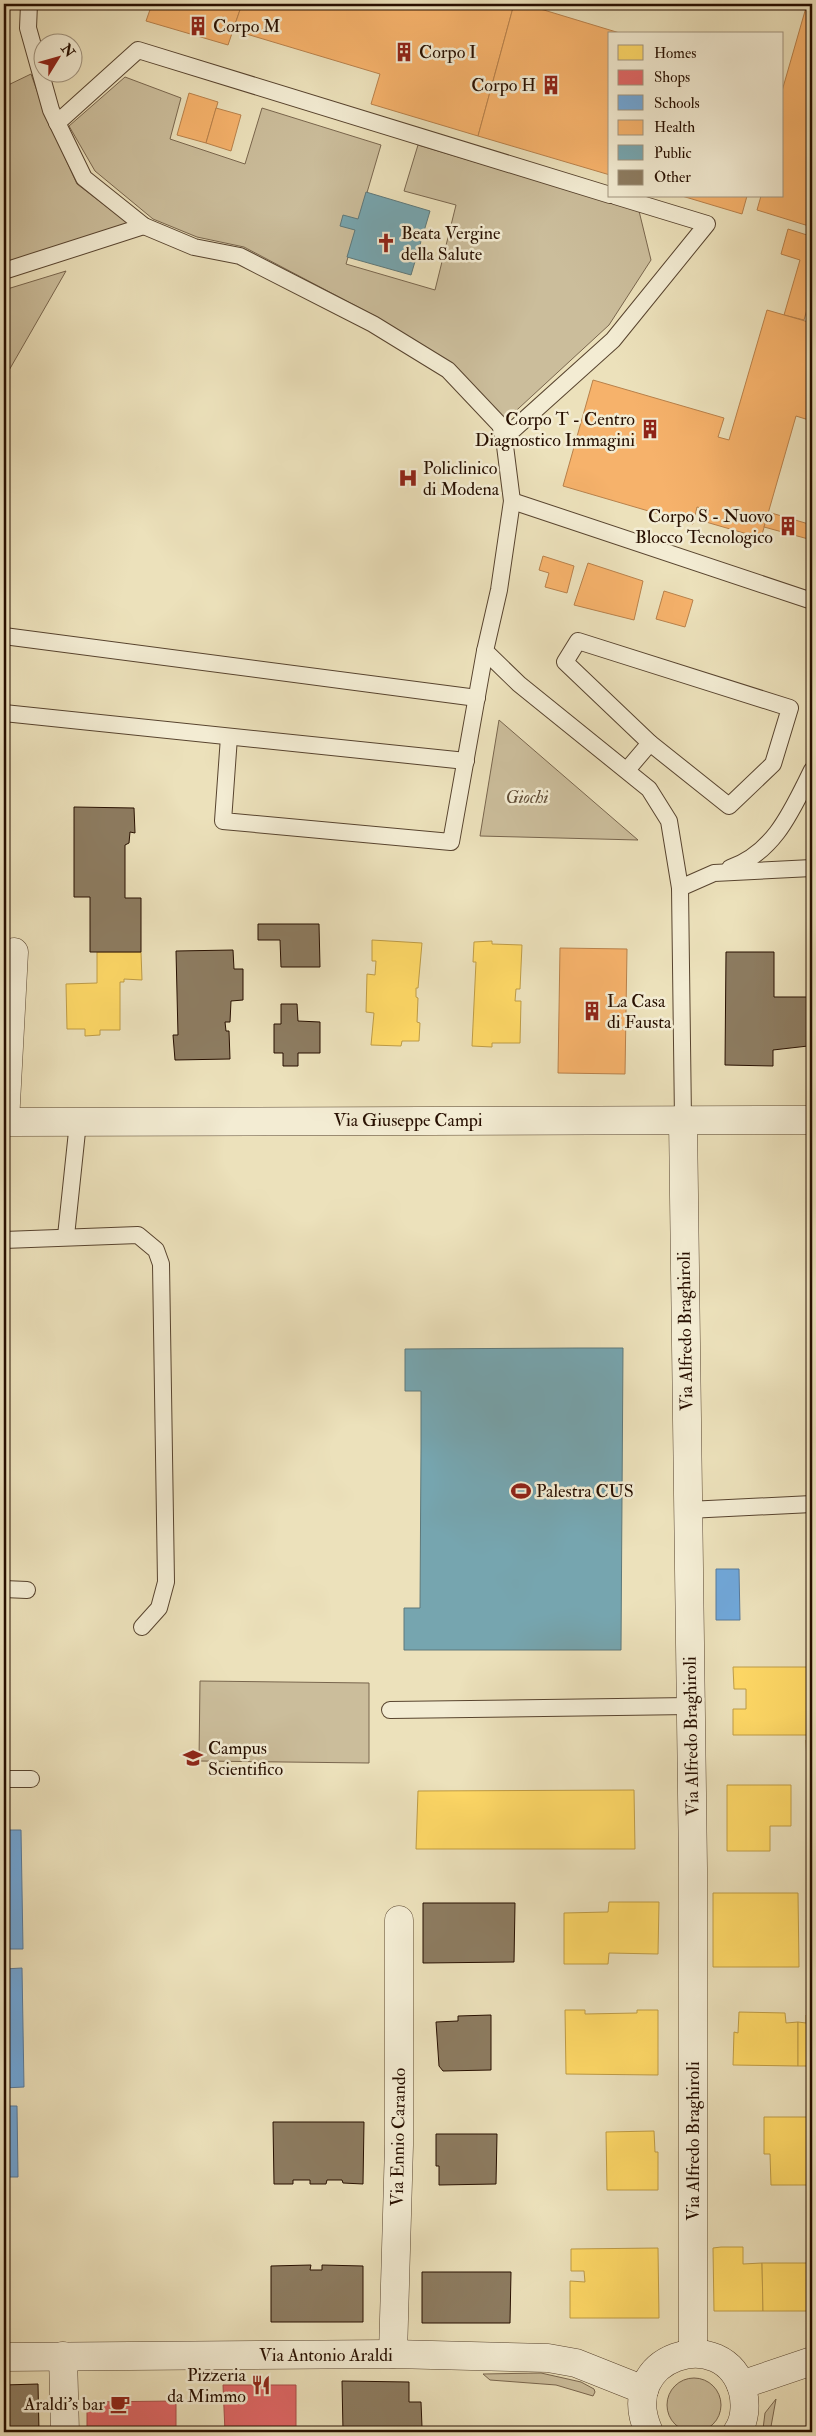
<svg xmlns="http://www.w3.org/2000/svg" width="816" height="2436" viewBox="0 0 816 2436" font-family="'IM FELL Double Pica',serif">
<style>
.green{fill:#cbbd9b;stroke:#79664e}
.homes{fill:#ffd966;stroke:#be9c47}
.shops{fill:#e06666;stroke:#a84c47}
.schools{fill:#6fa8dc;stroke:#597a9a}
.health{fill:#f6b26b;stroke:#b8814b}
.public{fill:#76a5af;stroke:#5e787a}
.building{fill:#8d7c61;stroke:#270f00}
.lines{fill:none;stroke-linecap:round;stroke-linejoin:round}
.service-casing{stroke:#58442f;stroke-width:18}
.minor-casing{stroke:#58442f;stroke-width:29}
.tertiary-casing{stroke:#58442f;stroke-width:29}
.service{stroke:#f3ecd3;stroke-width:16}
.minor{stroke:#f3ecd3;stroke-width:28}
.tertiary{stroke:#f3ecd3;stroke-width:28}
.labels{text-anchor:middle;stroke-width:5;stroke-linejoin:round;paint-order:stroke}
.poi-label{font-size:18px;fill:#270f00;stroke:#f3ecd3;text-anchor:start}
.park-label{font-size:18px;font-style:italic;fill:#604c36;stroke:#f3ecd3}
.street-label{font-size:18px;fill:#270f00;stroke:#f3ecd3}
</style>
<rect width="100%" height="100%" fill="#ece1bb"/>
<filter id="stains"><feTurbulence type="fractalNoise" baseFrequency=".004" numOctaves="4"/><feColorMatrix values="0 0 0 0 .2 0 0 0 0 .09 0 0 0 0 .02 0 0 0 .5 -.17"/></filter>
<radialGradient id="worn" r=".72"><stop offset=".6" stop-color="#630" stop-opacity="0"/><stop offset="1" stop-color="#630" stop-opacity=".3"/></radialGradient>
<g class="green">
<path d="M31 74 46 116 77 184 129 224 4 265V87Z"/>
<path d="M125 77 181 98 170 139 245 164 262 108 381 145 346 264 435 290 456 205 404 191 418 145 639 211 651 260 609 325 506 420 453 364 377 317 244 247 197 237 153 219 95 171 69 126Z"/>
<path d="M66 271 4 379V290Z"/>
<path d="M499 720 638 840 480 836Z"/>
<path d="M200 1681 369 1683V1763L199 1761Z"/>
<path d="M541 2373 581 2382 594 2389 595 2392 593 2396 556 2385 490 2380 483 2374Z"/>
<circle cx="694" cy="2405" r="27"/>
<path d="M776 2399 770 2432H760L763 2429 765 2413Z"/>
</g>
<g class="homes">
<path d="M372 940 422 943 418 988H416V997L418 998 417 1022 420 1023 419 1041H402L401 1046 371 1045 374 1013 366 1012 367 974 375 975 376 961H372Z"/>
<path d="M492 941V944L522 945 520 989H516L515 1001H521L520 1043H492V1047L472 1046 476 962H473L474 942Z"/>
<path d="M97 952H141L142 980 124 979V982H120V1030H100V1035L85 1036V1029H67L66 984 97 983Z"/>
<path d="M733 1667H809L810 1735H733V1709H746V1689H734Z"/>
<path d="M806 1740H812V1763H807Z"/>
<path d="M727 1785H791V1826H770V1851H727Z"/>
<path d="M634 1790 635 1849H416L418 1791Z"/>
<path d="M713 1893H798L799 1967H713Z"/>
<path d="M609 1902H659L658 1954 609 1953 608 1964H564V1913L608 1912Z"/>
<path d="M565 2010H585V2014L637 2013V2010H658V2075L566 2074Z"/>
<path d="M739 2012 785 2013 786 2023 798 2022V2066L733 2065 734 2032 738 2033Z"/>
<path d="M806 2015H812V2066H798V2022L806 2023Z"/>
<path d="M764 2117H812V2185H771L770 2154H764Z"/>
<path d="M654 2131 655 2152H658V2190H607L606 2132Z"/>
<path d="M721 2247H743V2264L762 2263 763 2311H714L713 2248Z"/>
<path d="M658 2248 659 2318H570V2281L585 2282 584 2271H571V2249Z"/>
<path d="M762 2263H812V2311H763Z"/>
</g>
<g class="shops">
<path d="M223 2385H296V2432H225Z"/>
<path d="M176 2401V2432H87V2402Z"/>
</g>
<g class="schools">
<path d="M716 1569H739L740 1620H716Z"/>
<path d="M4 1830H21L23 1949H4Z"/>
<path d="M22 1968 24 2087 4 2088V1969Z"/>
<path d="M4 2106H17L18 2177H4Z"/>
</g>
<g class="health">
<path d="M152 4H242L228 45 146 21Z"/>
<path d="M242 4H514L478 136 371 104 380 74 233 30Z"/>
<path d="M514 4H524L623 34H610V175L478 136Z"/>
<path d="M807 4H812V227L757 210 761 196H782V91Z"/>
<path d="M189 93 218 102 206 143 177 135Z"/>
<path d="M216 108 241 115 231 151 206 143Z"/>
<path d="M682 196H747L742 214Z"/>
<path d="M810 226 812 227V292L804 320 784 315 800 260 781 254 788 229 807 235Z"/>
<path d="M767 310 812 323V421L796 416 761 538 706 522 709 510 697 507 693 524 563 486 593 380 724 418 718 437 729 440Z"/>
<path d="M768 512 812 525V540L764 527Z"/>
<path d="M543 556 574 566 567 593 545 587 549 573 539 570Z"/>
<path d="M588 563 643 581 634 620 574 605Z"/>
<path d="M664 591 693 600 685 627 656 619Z"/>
<path d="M560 948 627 949 625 1074 558 1073Z"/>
</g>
<g class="public">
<path d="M366 192 430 211 411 275 347 257 355 230 340 226 343 215 358 219Z"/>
<path d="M578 1348H623L621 1650H404V1608H420L421 1448V1391H405V1349Z"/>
</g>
<g class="building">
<path d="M74 807 134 808 135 833 130 832 129 843 125 845V898H141V952H90V897H74Z"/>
<path d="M258 924H319L320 967H281L280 940H258Z"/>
<path d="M233 950 234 969H243V1000L231 1001 230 1022H225L226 1031H229L230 1059 175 1060 173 1035H178L176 951Z"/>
<path d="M726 952H774V997H811L812 968V1080H807L808 1046 773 1050V1066L725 1065Z"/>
<path d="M281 1004H297L298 1021 320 1022V1053H298V1066H283V1053H274V1024H281Z"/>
<path d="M423 1903H515L514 1962 423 1963Z"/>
<path d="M491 2015V2070L443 2071 439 2066 436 2022 458 2021V2016Z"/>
<path d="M273 2122H364L363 2184 343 2183 342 2180H327L326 2184H310V2180H293V2184H274Z"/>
<path d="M436 2134H497L496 2184 439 2185V2166H436Z"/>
<path d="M311 2265 310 2270H322V2265L363 2266V2322H271V2266Z"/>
<path d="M422 2272H511L510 2323H422Z"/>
<path d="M342 2381 409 2382V2402H421L422 2427H409L410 2431 407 2432 343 2431Z"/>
<path d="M38 2384 39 2432H4V2385Z"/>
</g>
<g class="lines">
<defs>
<g id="service">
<path d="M29 4 28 28 51 110 84 178 144 226 194 247 240 256 373 324 448 370 500 425 504 438 512 501 499 590 485 651 519 684 649 789 669 821 680 888"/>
<path d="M57 123 138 50 610 195"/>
<path d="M4 271 144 226"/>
<path d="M504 438 613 340 707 224 615 196"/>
<path d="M512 501 812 601"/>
<path d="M4 636 477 698"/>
<path d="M578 641 790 708 773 764 729 806 650 743 565 662Z"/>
<path d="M4 713 466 761"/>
<path d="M229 737 223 821 451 842 485 651"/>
<path d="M627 770 650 743"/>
<path d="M730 868C775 852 792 810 812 770"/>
<path d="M683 1120 680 888 714 873 812 868"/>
<path d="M66 1236 78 1122"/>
<path d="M4 1240 138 1235 156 1250 161 1264 166 1582 159 1608 142 1627"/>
<path d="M688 1510 812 1504"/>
<path d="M4 1589 27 1590"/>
<path d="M390 1710 690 1706"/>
<path d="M4 1779H31"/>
</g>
<g id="minor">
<path d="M683 1120 693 1868V2353"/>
<path d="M5 1122 14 952"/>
<path d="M393 2354 399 2145V1920"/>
<path d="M63 2356 65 2432"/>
<path d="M4 2357 393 2354 548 2358 576 2363 644 2390"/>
<path d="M741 2385 812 2361"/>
<path d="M649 2432C614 2356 725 2322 743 2392 746 2405 745 2421 737 2432"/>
</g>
<path id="tertiary" d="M4 1122 812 1120"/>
</defs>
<use href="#service" class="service-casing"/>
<use href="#minor" class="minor-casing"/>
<use href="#tertiary" class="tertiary-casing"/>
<use href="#service" class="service"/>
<use href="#minor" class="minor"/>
<use href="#tertiary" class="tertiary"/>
</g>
<defs>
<symbol id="building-bare" viewBox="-9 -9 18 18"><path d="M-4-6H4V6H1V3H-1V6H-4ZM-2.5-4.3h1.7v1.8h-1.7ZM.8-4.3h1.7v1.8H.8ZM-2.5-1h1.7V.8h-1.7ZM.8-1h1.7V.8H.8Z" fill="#8f2418" stroke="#f3ecd3" stroke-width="2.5" paint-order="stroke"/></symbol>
<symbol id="church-bare" viewBox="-9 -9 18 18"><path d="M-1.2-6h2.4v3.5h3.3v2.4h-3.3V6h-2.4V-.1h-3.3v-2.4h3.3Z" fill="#8f2418" stroke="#f3ecd3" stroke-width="2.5" paint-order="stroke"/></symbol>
<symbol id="hospital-bare" viewBox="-9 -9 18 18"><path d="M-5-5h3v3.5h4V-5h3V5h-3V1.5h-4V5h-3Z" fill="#8f2418" stroke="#f3ecd3" stroke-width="2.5" paint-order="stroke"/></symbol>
<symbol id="stadium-bare" viewBox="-9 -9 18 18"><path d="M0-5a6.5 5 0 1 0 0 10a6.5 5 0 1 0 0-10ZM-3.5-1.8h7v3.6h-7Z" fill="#8f2418" stroke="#f3ecd3" stroke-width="2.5" paint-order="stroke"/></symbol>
<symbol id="university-bare" viewBox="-9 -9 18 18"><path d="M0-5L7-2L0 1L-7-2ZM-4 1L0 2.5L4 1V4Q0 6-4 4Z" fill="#8f2418" stroke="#f3ecd3" stroke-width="2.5" paint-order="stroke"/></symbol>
<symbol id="restaurant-bare" viewBox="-9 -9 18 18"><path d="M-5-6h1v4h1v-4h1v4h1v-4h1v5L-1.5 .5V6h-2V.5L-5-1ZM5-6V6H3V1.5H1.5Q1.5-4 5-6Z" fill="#8f2418" stroke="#f3ecd3" stroke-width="2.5" paint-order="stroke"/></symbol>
<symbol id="cafe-bare" viewBox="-9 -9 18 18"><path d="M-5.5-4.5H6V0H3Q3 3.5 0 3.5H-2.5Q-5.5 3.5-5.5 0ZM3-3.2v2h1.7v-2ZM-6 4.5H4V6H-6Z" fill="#8f2418" stroke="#f3ecd3" stroke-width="2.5" paint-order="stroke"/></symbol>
</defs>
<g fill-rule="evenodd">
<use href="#building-bare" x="184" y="12" width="28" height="28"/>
<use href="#building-bare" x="390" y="38" width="28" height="28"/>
<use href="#building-bare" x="537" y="71" width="28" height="28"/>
<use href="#church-bare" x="372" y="229" width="28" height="28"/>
<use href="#building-bare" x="636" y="415" width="28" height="28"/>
<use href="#hospital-bare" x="394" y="464" width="28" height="28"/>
<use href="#building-bare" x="774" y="512" width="28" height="28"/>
<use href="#building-bare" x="578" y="997" width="28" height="28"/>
<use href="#stadium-bare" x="507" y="1477" width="28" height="28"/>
<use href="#university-bare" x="179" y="1744" width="28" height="28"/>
<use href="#restaurant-bare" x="247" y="2371" width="28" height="28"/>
<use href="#cafe-bare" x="106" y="2390" width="28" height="28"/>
</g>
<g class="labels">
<g class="poi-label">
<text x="213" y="32">Corpo M</text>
<text x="419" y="58">Corpo I</text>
<text x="536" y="91" text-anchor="end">Corpo H</text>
<text x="401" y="239">Beata Vergine<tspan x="401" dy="21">della Salute</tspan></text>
<text x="635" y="425" text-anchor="end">Corpo T - Centro<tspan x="635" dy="21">Diagnostico Immagini</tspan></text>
<text x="423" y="474">Policlinico<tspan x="423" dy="21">di Modena</tspan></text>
<text x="773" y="522" text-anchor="end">Corpo S - Nuovo<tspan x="773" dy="21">Blocco Tecnologico</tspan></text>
<text x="607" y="1007">La Casa<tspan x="607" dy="21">di Fausta</tspan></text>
<text x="536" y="1497">Palestra CUS</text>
<text x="208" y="1754">Campus<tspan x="208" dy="21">Scientifico</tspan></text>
<text x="246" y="2381" text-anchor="end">Pizzeria<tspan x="246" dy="21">da Mimmo</tspan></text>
<text x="105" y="2410" text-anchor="end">Araldi's bar</text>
</g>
<g class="park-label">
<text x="527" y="803">Giochi</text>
</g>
<g class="street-label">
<text x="408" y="1126">Via Giuseppe Campi</text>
<text transform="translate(685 1331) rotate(-91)" y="6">Via Alfredo Braghiroli</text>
<text transform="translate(691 1736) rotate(-91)" y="6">Via Alfredo Braghiroli</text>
<text transform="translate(398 2137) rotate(-89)" y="6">Via Ennio Carando</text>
<text transform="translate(693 2141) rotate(-90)" y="6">Via Alfredo Braghiroli</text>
<text x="326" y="2361">Via Antonio Araldi</text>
</g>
</g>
<rect width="816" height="2436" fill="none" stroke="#ece1bb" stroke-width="20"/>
<rect x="5" y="5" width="806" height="2426" fill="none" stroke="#270f00" stroke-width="2.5"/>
<rect x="10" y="10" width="796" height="2416" fill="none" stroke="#270f00"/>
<rect x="608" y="32" width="175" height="165" fill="#f3ecd3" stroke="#a1947f"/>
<rect x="618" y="45" width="25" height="15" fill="#ffd966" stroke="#a1947f"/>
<text x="654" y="58" font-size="15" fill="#270f00">Homes</text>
<rect x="618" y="70" width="25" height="15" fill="#e06666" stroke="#a1947f"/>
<text x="654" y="82" font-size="15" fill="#270f00">Shops</text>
<rect x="618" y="95" width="25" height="15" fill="#6fa8dc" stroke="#a1947f"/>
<text x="654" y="108" font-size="15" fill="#270f00">Schools</text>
<rect x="618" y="120" width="25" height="15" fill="#f6b26b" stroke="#a1947f"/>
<text x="654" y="132" font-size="15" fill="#270f00">Health</text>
<rect x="618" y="145" width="25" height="15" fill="#76a5af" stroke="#a1947f"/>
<text x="654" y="158" font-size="15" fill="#270f00">Public</text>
<rect x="618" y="170" width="25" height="15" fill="#8d7c61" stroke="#a1947f"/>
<text x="654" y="182" font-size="15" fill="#270f00">Other</text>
<g transform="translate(58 58) rotate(53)"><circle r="24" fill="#f3ecd3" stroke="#a1947f"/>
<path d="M0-4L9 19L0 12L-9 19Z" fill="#8f2418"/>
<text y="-8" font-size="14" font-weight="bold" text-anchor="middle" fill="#270f00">N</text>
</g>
<rect width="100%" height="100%" filter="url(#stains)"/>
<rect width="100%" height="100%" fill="url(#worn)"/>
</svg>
